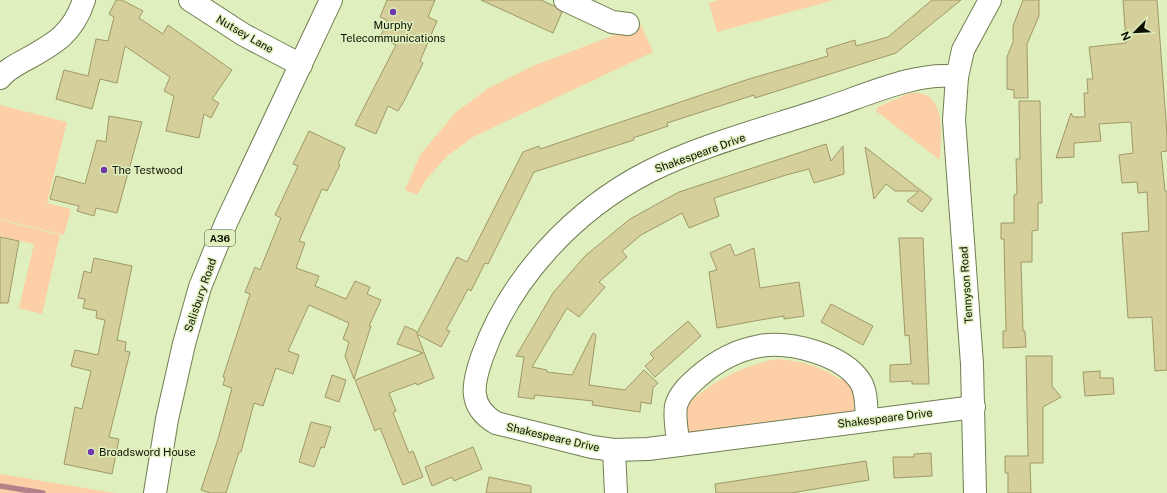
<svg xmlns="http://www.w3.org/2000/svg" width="1167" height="493" viewBox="0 0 1167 493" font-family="'Public Sans',sans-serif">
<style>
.green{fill:#fdcfa7}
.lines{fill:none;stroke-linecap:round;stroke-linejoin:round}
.stream{stroke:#b2818a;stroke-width:5.5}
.building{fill:#d4cf9b;stroke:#9f9967}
.minor-casing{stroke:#707e51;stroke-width:24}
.major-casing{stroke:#707e51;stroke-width:24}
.minor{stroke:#fff;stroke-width:22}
.major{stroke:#fff;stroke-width:22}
.poi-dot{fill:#7036ac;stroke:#dfefbd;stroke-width:1.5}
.labels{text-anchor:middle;stroke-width:3;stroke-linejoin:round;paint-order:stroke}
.shield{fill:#dfefbd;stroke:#4b533a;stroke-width:1}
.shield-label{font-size:10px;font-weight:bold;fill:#0b1002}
.poi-label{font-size:11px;fill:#0b1002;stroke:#dfefbd;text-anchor:start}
.street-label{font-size:11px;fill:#0b1002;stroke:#dfefbd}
</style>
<rect width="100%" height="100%" fill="#dfefbd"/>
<g class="green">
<path d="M719 0H834L717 32 709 3Z"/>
<path d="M641 25 653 52 473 137 446 157 426 180 417 195 405 190 420 155 455 113 487 89 533 66Z"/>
<path d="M910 93C948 89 941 136 940 160L876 111 878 107Z"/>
<path d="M0 105 67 122 47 203 71 209 64 235 0 219Z"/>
<path d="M0 220 60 235 42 314 19 308 34 244 0 236Z"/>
<path d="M777 359C802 361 820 366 841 380L845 374 853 380C856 394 861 404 850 414L689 434 684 429 682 408C710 383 740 366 777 359Z"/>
<path d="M0 474 115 493H0Z"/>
</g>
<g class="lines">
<path class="stream" d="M0 486 43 493"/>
</g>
<g class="building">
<path d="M116 0H122L143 11 139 18 163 34 168 25 232 70 212 99 219 103 211 118 204 114 199 138 166 131 174 96 164 91 170 77 125 46 117 83 100 79 92 109 56 99 64 70 88 76 96 39 108 41 114 17 109 14Z"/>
<path d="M387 0H435L428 17 437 21 420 61 423 63 404 101 398 111 388 106 376 134 355 125 396 45 380 38 387 20 380 17Z"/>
<path d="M481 0H541L554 6 562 12 553 33Z"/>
<path d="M932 0H961L896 53 755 98 754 95 667 123 668 126 633 138 634 140 534 172 488 264 485 263 471 291 468 289 446 330 450 331 441 347 417 334 434 378 417 385 416 383 389 393 396 411 393 413 409 453 413 451 423 477 403 485 380 428 375 431 355 380 423 353 397 344 405 326 416 331 417 333 457 257 467 262 523 152 539 146 540 149 749 79 828 56 826 49 855 40 856 46 888 37Z"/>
<path d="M1023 0H1039V16L1027 44 1028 98H1014V90L1007 89V57L1013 42V26Z"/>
<path d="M1123 0H1157L1167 134V151L1161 152 1165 191H1167V370L1155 371 1152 317 1128 318 1122 233 1149 231 1147 192 1138 193 1137 182 1122 183 1119 155 1133 153 1131 122 1099 124 1101 141 1074 143V157L1056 158 1071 113 1073 117H1085L1084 93H1088L1087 79H1093L1089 47 1126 43Z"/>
<path d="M1019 101H1040L1042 203H1038V230L1032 231V262H1021L1023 331H1025L1026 347 1003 348V331H1006L1004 239H1001V223H1014V195L1017 194 1016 159H1020Z"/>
<path d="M109 116 142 122 117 213 96 208 94 216 77 211 79 206 50 199 56 176 85 184 97 140 106 142Z"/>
<path d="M309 131 345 148 338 164 340 165 327 191 322 189 299 241 305 243 296 268 319 276 315 286 346 299 355 281 370 287 367 294 381 300 369 326H371L354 379 345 356 349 342 343 339 349 323 309 305 288 351 299 355 293 374 276 368 263 406 254 403 241 452H239L226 493H210L201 490 218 439 232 388 223 385 225 378 223 377 250 294 245 292 255 267 260 270 281 218 275 215 298 166 293 164Z"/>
<path d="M826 144 831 161 843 146 844 174 814 183 809 169 786 175 714 198 719 216 689 228 682 213 641 235 622 251 627 257 599 282 605 287 579 317 567 308 532 367 547 370V372L572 375 593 333 596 335 589 385 625 390 644 370 658 383 653 388 651 404 641 402 640 412 592 405 593 401 535 395 534 399 518 397 524 357 516 356 553 293 585 256 630 219 679 192Z"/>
<path d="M865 147 932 199 922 212 907 201 919 191H895L886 184 874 199Z"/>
<path d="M0 237 19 241 8 303H0Z"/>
<path d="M899 238H923L929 384H912V381L890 382V365L911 364 909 335 905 336Z"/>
<path d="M730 244 735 256 754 248 760 288 799 282 804 316 784 319V316L760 320 717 328 709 272 717 270 710 253Z"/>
<path d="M94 258 132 266 117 340 126 342 125 351 130 352 109 437 119 439 112 474 64 464 75 407 82 409 91 371 71 366 75 350 98 355 105 320 96 318 97 311 83 308 85 299 78 298 84 271 91 273Z"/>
<path d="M831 304 873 326 863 345 821 322Z"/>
<path d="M688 321 701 336 655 377 645 366 654 358 650 354Z"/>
<path d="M1026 356H1052V386L1061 397 1043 407V463H1030L1031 493H1008V473H1005V456H1028Z"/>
<path d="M1100 371V378H1113L1114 394 1085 396 1083 372Z"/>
<path d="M332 375 346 380 339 402 325 397Z"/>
<path d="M311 422 331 427 324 448 321 447 314 467 299 462Z"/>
<path d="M473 447 482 469 454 481 452 477 432 486 425 467Z"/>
<path d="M931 453 932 476 894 478 893 457H914V454Z"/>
<path d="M866 461 869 480 791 493H716L715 484Z"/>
<path d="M489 477 531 486V493H486Z"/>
</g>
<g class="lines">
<defs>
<g id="minor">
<path d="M190 0 244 35 301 65"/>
<path d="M565 0 612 22 628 24"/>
<path d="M957 77C919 70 862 97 824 109 767 128 701 145 648 172 574 210 510 278 482 357 473 383 467 406 496 423L592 447 614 450 648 449 974 407"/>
<path d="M0 78C6 70 16 65 25 60 54 44 73 34 84 0"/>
<path d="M679 445C677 433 674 418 676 406 679 394 689 385 698 377 715 362 737 350 760 346 790 341 842 354 860 381 867 391 866 407 867 419"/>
<path d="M614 450 616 493"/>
<path d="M975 493 972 364 954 120 957 77 963 50 990 0"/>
</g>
<path id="major" d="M155 493 167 419 184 344 200 287 226 223 331 0"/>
</defs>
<use href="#minor" class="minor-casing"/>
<use href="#major" class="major-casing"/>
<use href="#minor" class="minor"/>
<use href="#major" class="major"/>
</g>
<g class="poi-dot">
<circle cx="393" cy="12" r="4"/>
<circle cx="104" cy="170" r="4"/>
<circle cx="91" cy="452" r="4"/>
</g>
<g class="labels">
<rect class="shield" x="205" y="230" width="30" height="16" rx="3"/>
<g class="shield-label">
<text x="220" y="242">A36</text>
</g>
<g class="poi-label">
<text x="393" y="29" text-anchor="middle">Murphy<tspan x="393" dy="13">Telecommunications</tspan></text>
<text x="112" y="174">The Testwood</text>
<text x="99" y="456">Broadsword House</text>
</g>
<g class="street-label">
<text transform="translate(245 34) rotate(30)" y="4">Nutsey Lane</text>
<text transform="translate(700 153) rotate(-20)" y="4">Shakespeare Drive</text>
<text transform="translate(966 285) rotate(-94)" y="4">Tennyson Road</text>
<text transform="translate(200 295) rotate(-71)" y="4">Salisbury Road</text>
<text transform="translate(885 418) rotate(-7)" y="4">Shakespeare Drive</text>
<text transform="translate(553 437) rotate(13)" y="4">Shakespeare Drive</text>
</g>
</g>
<g transform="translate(1135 32) rotate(246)" stroke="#dfefbd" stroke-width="3" paint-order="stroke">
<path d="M0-3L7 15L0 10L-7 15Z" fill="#0b1002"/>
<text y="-6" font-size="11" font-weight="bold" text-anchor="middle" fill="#0b1002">N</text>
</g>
</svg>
